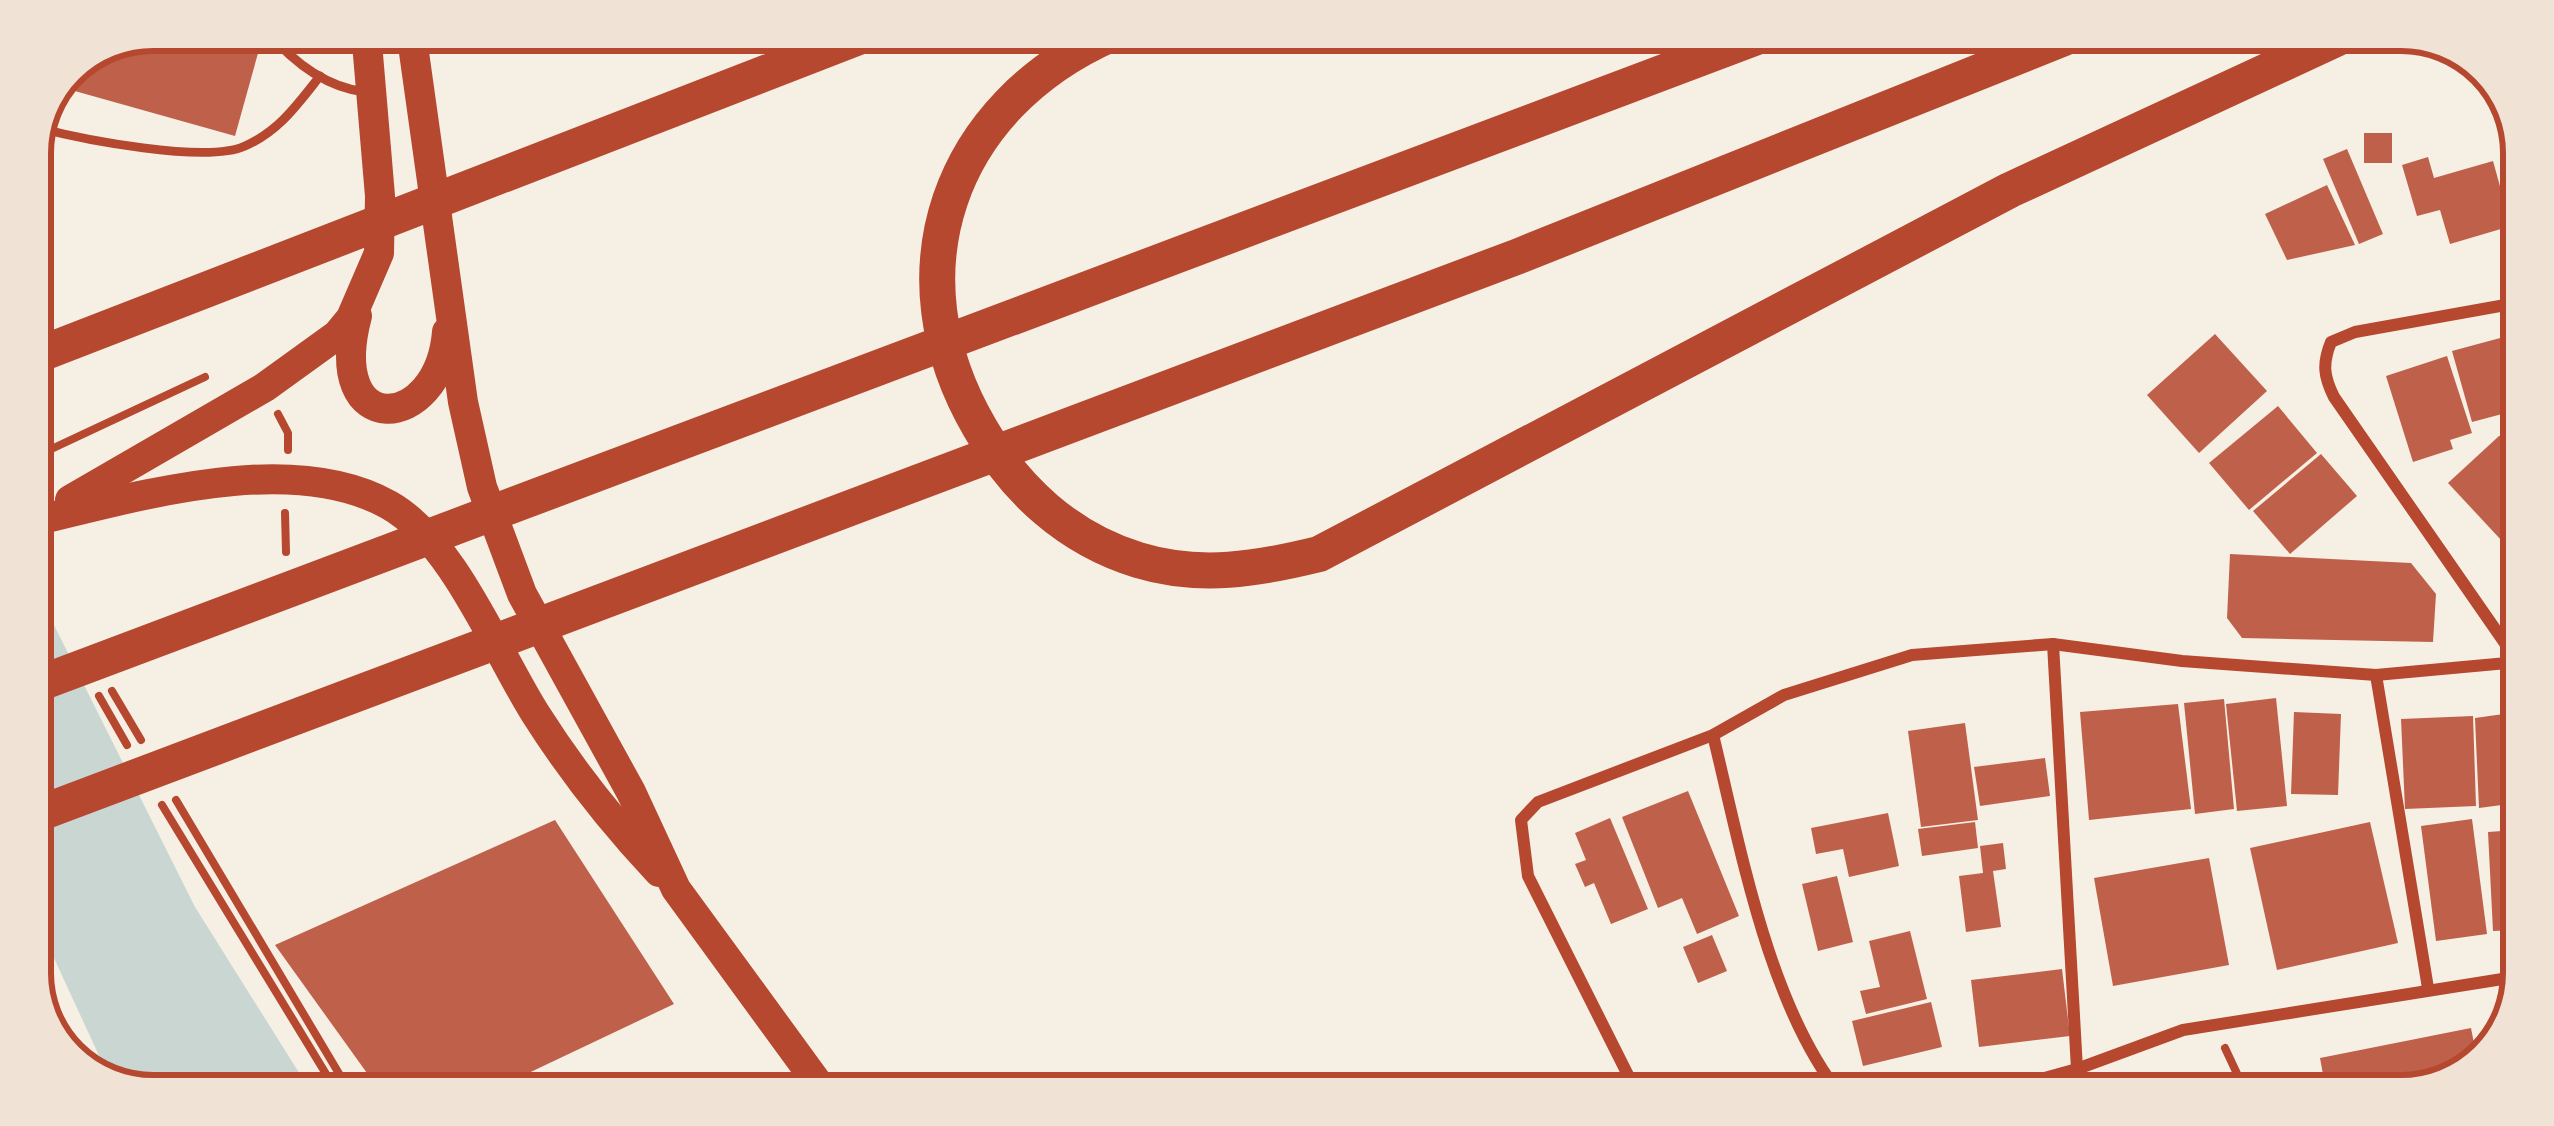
<svg xmlns="http://www.w3.org/2000/svg" width="2554" height="1126" viewBox="0 0 2554 1126" font-family="Overpass,sans-serif">
<style>
.water{fill:#c9d6d2}
.building{fill:#bf614a}
.lines{fill:none;stroke-linecap:round;stroke-linejoin:round}
.path{stroke:#b5482f;stroke-width:8}
.service{stroke:#b5482f;stroke-width:9}
.minor{stroke:#b5482f;stroke-width:12}
.primary{stroke:#b5482f;stroke-width:30}
.motorway{stroke:#b5482f;stroke-width:36}
.rim{fill:none;stroke:#b5482f;stroke-width:6}
</style>
<rect width="100%" height="100%" fill="#f6efe4"/>
<path class="water" d="M30 577 195 907 308 1087 113 1086 30 906Z"/>
<g class="building">
<path d="M153 30H256L253 44 260 46 235 136 57 86 67 66Z"/>
<rect x="2364" y="133" width="28" height="30"/>
<path d="M2347 149 2383 234 2359 244 2323 159Z"/>
<path d="M2428 157 2434 178 2493 161 2511 226 2450 244 2440 210 2417 216 2402 165Z"/>
<path d="M2327 185 2355 245 2287 260 2265 214Z"/>
<path d="M2215 334 2267 391 2199 453 2147 395Z"/>
<path d="M2515 334 2521 355V409L2472 422 2452 351Z"/>
<path d="M2447 356 2472 433 2450 440 2453 449 2413 462 2386 376Z"/>
<path d="M2278 406 2317 453 2249 510 2209 463Z"/>
<path d="M2521 432 2519 553 2516 556 2448 483 2499 436Z"/>
<path d="M2321 454 2357 496 2290 554 2253 511Z"/>
<path d="M2230 554 2411 563 2436 594 2433 642 2242 638 2227 618Z"/>
<path d="M2276 698 2287 806 2237 811 2226 704Z"/>
<path d="M2224 699 2234 809 2195 814 2184 703Z"/>
<path d="M2178 704 2191 809 2089 820 2080 712Z"/>
<path d="M2294 712 2341 714 2338 795 2291 794Z"/>
<path d="M2518 712 2517 803 2479 808 2475 718Z"/>
<path d="M2473 716 2476 806 2405 809 2401 719Z"/>
<path d="M1965 723 1978 820 1921 827 1908 731Z"/>
<path d="M2045 758 2050 796 1980 806 1974 767Z"/>
<path d="M1688 791 1739 916 1697 934 1682 898 1658 908 1622 817Z"/>
<path d="M1888 813 1899 866 1849 877 1843 849 1816 854 1811 828Z"/>
<path d="M1610 818 1648 909 1611 924 1594 883 1585 887 1575 864 1586 860 1575 833Z"/>
<path d="M2472 819 2487 934 2436 941 2421 826Z"/>
<path d="M555 820 674 1004 497 1088 377 1087 275 945Z"/>
<path d="M1975 822 1978 848 1922 856 1918 829Z"/>
<path d="M2370 822 2398 943 2277 970 2250 848Z"/>
<path d="M2516 830 2515 930 2493 931 2488 832Z"/>
<path d="M2003 843 2006 869 1993 871 2001 927 1966 932 1959 876 1983 873 1980 846Z"/>
<path d="M2209 858 2229 965 2113 986 2094 878Z"/>
<path d="M1837 876 1853 942 1818 951 1802 884Z"/>
<path d="M1910 931 1927 999 1866 1014 1860 991 1880 987 1869 941Z"/>
<path d="M1712 935 1727 971 1698 983 1683 947Z"/>
<path d="M2062 969 2070 1036 1979 1047 1971 980Z"/>
<path d="M1931 1002 1942 1047 1863 1066 1852 1021Z"/>
<path d="M2471 1028 2478 1064 2469 1076 2401 1096H2327L2320 1058Z"/>
<path d="M2214 1081 2226 1095H2198Z"/>
</g>
<g class="lines">
<g class="path">
<path d="M278 414 288 433V450"/>
<path d="M30 459 205 377"/>
<path d="M285 513 286 552"/>
<path d="M112 691 141 740"/>
<path d="M99 696 127 745"/>
<path d="M176 800 347 1087"/>
<path d="M162 805 334 1087"/>
<path d="M2225 1048 2247 1095"/>
</g>
<g class="service">
<path d="M266 30C292 61 324 87 365 92"/>
<path d="M39 128C81 139 206 164 245 146 279 131 297 105 320 76"/>
</g>
<g class="minor">
<path d="M2053 644 2077 1069 2095 1095"/>
<path d="M2518 662 2334 397C2324 377 2322 364 2331 342L2355 332 2522 302"/>
<path d="M2376 675 2428 988"/>
<path d="M1713 735C1740 845 1768 1004 1840 1094"/>
<path d="M2506 978 2513 1022"/>
<path d="M1637 1093 1528 876 1521 820 1538 802 1713 735 1784 695 1912 655 2053 644 2182 661 2376 675 2518 662"/>
<path d="M1987 1094 2077 1069 2183 1030 2515 977"/>
</g>
<g class="primary">
<path d="M411 31 463 402 482 487 522 594 631 792 676 889 822 1089"/>
<path d="M357 316C324 441 439 433 447 332"/>
<path d="M70 500 265 387 337 335 351 318 379 253 380 196 366 31"/>
<path d="M30 522C133 498 290 449 389 505 453 541 496 651 535 713 571 770 613 823 659 872"/>
</g>
<g class="motorway">
<path d="M1111 34C948 106 889 273 980 428 1015 490 1069 539 1138 560 1200 579 1258 569 1319 554L2010 190 2336 39"/>
<path d="M30 358 869 33"/>
<path d="M30 687 1757 37"/>
<path d="M30 817 1519 256 2064 38"/>
</g>
</g>
<path d="M0 0H2554V1126H0ZM153 51H2401A102 102 0 0 1 2503 153V973A102 102 0 0 1 2401 1075H153A102 102 0 0 1 51 973V153A102 102 0 0 1 153 51Z" fill="#f1e2d6" fill-rule="evenodd"/>
<path class="rim" d="M153 51H2401A102 102 0 0 1 2503 153V973A102 102 0 0 1 2401 1075H153A102 102 0 0 1 51 973V153A102 102 0 0 1 153 51Z"/>
</svg>
